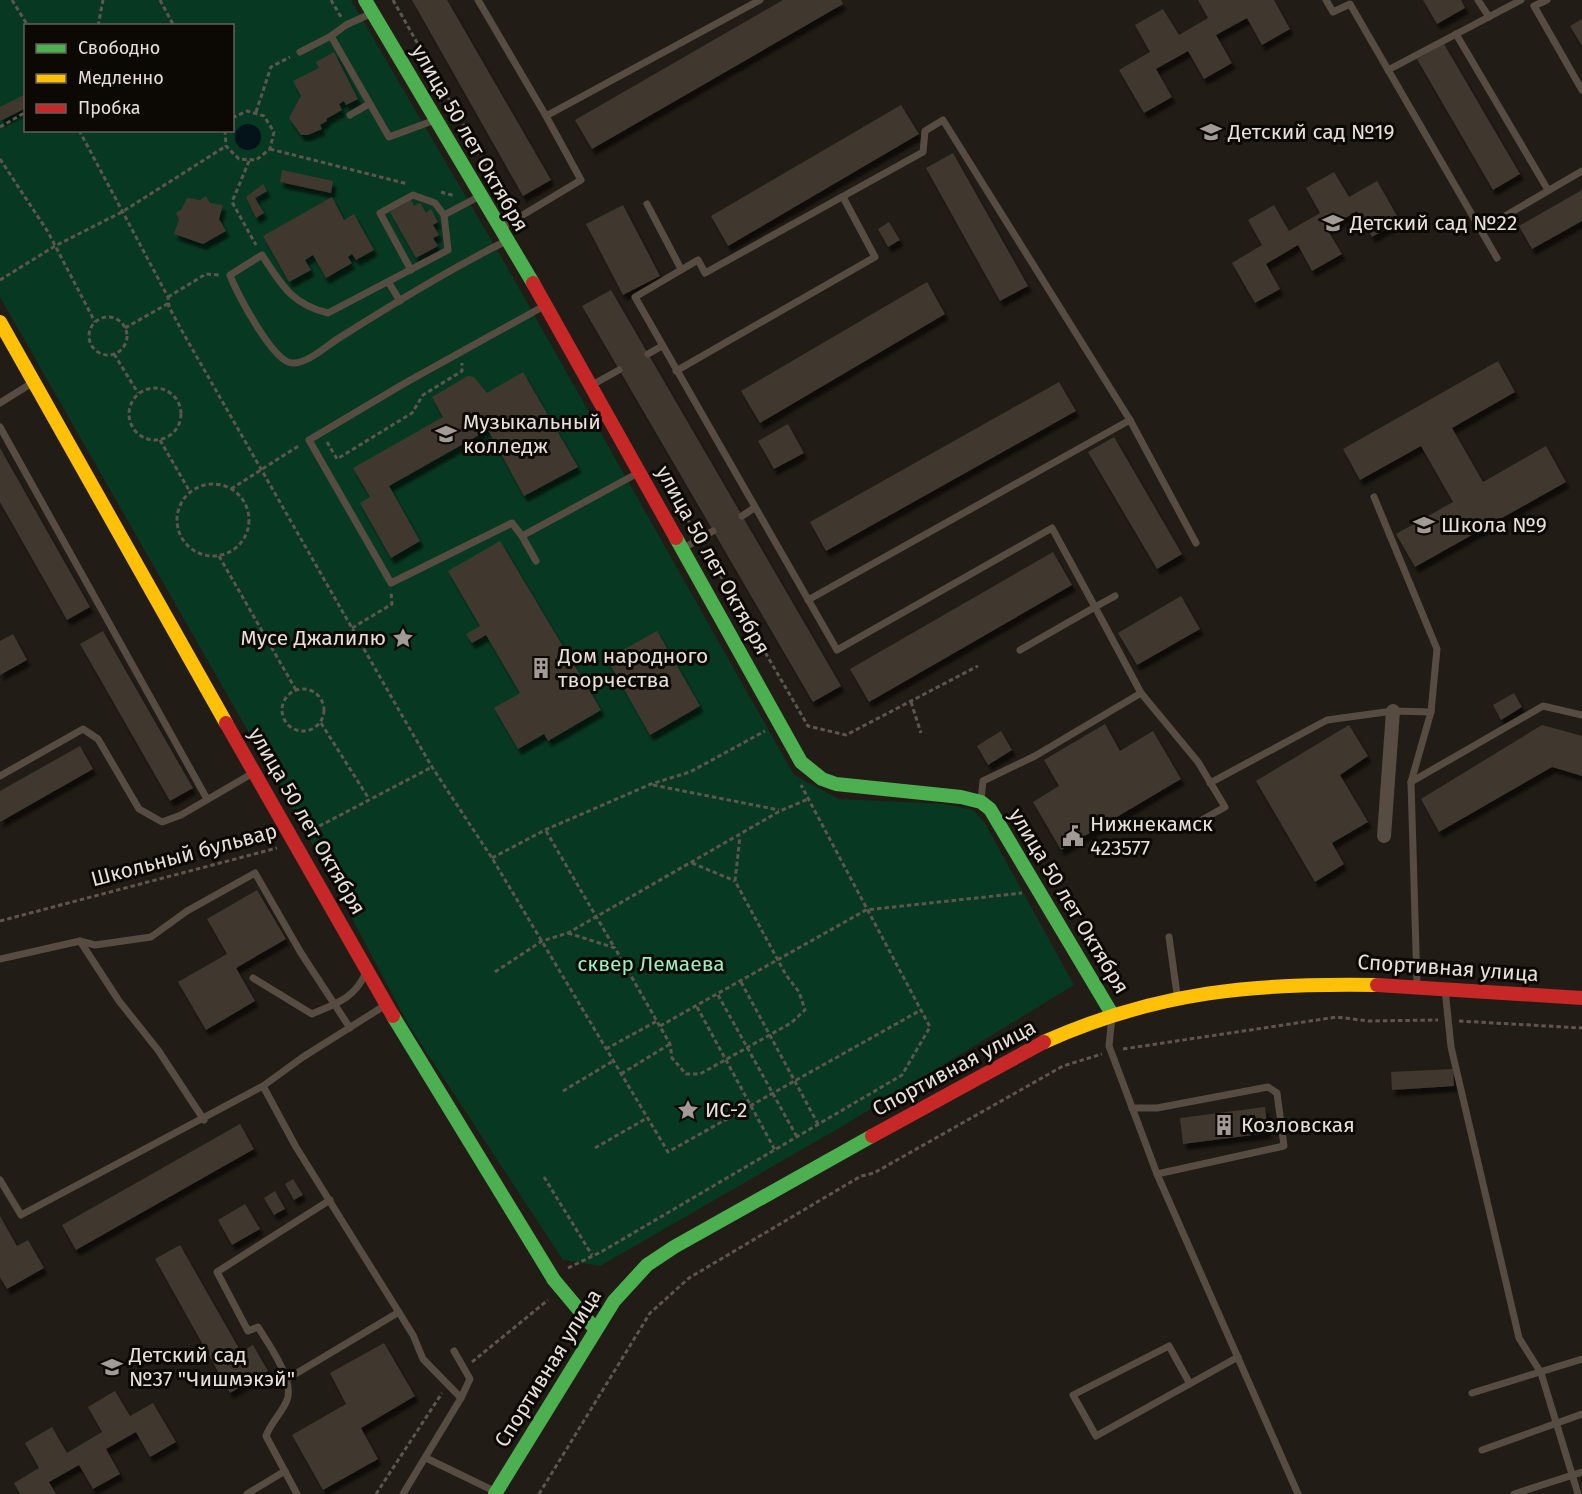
<svg xmlns="http://www.w3.org/2000/svg" width="1582" height="1494" viewBox="0 0 1582 1494" font-family="'Fira Sans',sans-serif">
<style>
.green{fill:#073922;fill-rule:evenodd}
.water{fill:#041219}
.building{fill:#3f382f;filter:url(#shadow)}
.lines{fill:none;stroke-linecap:round;stroke-linejoin:round}
.path{stroke:#5e564e;stroke-width:3;stroke-dasharray:4.5 3;stroke-linecap:butt}
.lane{stroke:#574c42;stroke-width:7}
.street{stroke:#574c42;stroke-width:14}
.fast{stroke:#4caf50;stroke-width:14}
.slow{stroke:#ffc107;stroke-width:14}
.jam{stroke:#c62828;stroke-width:14}
.labels{text-anchor:middle;stroke-width:6;stroke-linejoin:round;paint-order:stroke}
.poi-label{font-size:21px;fill:#e7e0d9;stroke:#0c0804;text-anchor:start}
.street-label{font-size:21px;fill:#e7e0d9;stroke:#0c0804}
.park-label{font-size:21px;fill:#9befbe;stroke:#0c0804}
</style>
<defs>
<filter id="shadow"><feDropShadow dx="3.5" dy="6" stdDeviation="1.5" flood-color="#0009"/></filter>
</defs>
<rect width="100%" height="100%" fill="#221c16"/>
<path class="green" d="M0 0H351L507 267 794 775 839 799 943 804 973 810 985 823 1074 985 841 1127 600 1266 563 1260 408 1024 313 845 0 297ZM26 26H232V130H26Z"/>
<circle class="water" cx="248" cy="137" r="13"/>
<g class="building">
<path d="M412 0H447L551 180 523 196Z"/>
<path d="M783 0H841L843 4 592 149 575 120Z"/>
<path d="M1198 0H1274L1290 29 1262 45 1247 18 1216 35 1232 63 1204 79 1188 51 1156 69 1172 97 1144 113 1119 70 1150 52 1135 25 1163 9 1179 35 1208 18Z"/>
<path d="M1423 0H1461L1465 8 1437 24Z"/>
<path d="M1582 19V46L1570 26Z"/>
<path d="M1444 44 1520 174 1493 190 1417 59Z"/>
<path d="M334 52 358 99 346 105 344 101 339 104 342 110 326 119 327 121 320 125 322 129 308 135H301L289 118 301 96 293 81 319 68 316 62Z"/>
<path d="M24 95 26 108 0 121V107Z"/>
<path d="M901 105 919 134 728 246 711 216Z"/>
<path d="M953 153 1028 286 1000 301 926 168Z"/>
<path d="M282 170 333 181 331 193 280 182Z"/>
<path d="M1334 172 1349 197 1377 181 1400 221 1372 237 1357 211 1327 229 1342 254 1312 271 1298 245 1266 264 1280 289 1255 303 1232 263 1262 245 1248 220 1274 205 1289 231 1320 213 1306 188Z"/>
<path d="M263 184 267 191 255 198 264 213 256 218 246 197Z"/>
<path d="M1582 190V221L1532 249 1519 226Z"/>
<path d="M206 196 210 203 223 205 219 219 226 231 203 244 174 234 179 219 176 213 182 209 187 198 200 200Z"/>
<path d="M332 197 344 220 354 214 374 250 356 260 352 254 348 257 352 263 326 278 313 255 305 260 311 270 289 282 263 236Z"/>
<path d="M411 200 414 206 420 203 426 213 431 209 438 222 433 225 439 235 433 238 438 246 416 258 390 212Z"/>
<path d="M623 205 660 276 623 295 586 224Z"/>
<path d="M889 222 900 240 888 247 878 229Z"/>
<path d="M927 282 945 314 760 423 741 391Z"/>
<path d="M611 290 841 686 813 702 582 306Z"/>
<path d="M1498 361 1515 392 1452 428 1483 482 1546 446 1566 482 1415 567 1396 534 1453 502 1421 446 1360 480 1343 449Z"/>
<path d="M523 372 578 467 524 496 488 430 389 486 420 541 391 558 360 503 370 497 353 468 443 417 432 397 468 376 474 377 487 393Z"/>
<path d="M1059 382 1076 411 826 551 810 522Z"/>
<path d="M788 424 804 453 774 469 758 441Z"/>
<path d="M1114 437 1182 554 1157 569 1088 452Z"/>
<path d="M0 448 90 607 67 620 0 502Z"/>
<path d="M500 541 601 710 548 741 544 734 518 749 494 708 520 693 486 635 472 643 466 634 480 626 448 571Z"/>
<path d="M1053 552 1072 585 869 702 850 669Z"/>
<path d="M1181 596 1200 629 1137 665 1118 633Z"/>
<path d="M103 631 193 788 170 801 80 644Z"/>
<path d="M657 631 700 706 650 735 607 659Z"/>
<path d="M13 634 27 660 0 675V641Z"/>
<path d="M1514 693 1522 707 1501 720 1493 705Z"/>
<path d="M1105 724 1120 751 1153 731 1181 779 1061 850 1033 802 1059 786 1044 760Z"/>
<path d="M1349 725 1368 756 1340 775 1368 822 1332 843 1344 864 1315 882 1256 781Z"/>
<path d="M1542 725 1582 736V776L1552 767 1439 832 1421 799Z"/>
<path d="M1001 731 1012 750 988 765 977 746Z"/>
<path d="M80 746 93 769 0 822V791Z"/>
<path d="M257 890 286 939 236 968 255 1001 206 1030 178 982 227 954 207 919Z"/>
<path d="M1453 1069 1454 1086 1392 1090 1391 1072Z"/>
<path d="M1265 1107 1268 1133 1183 1144 1180 1118Z"/>
<path d="M240 1124 254 1149 76 1250 62 1225Z"/>
<path d="M293 1179 303 1195 294 1200 285 1184Z"/>
<path d="M275 1191 285 1209 274 1215 264 1198Z"/>
<path d="M245 1204 260 1229 232 1245 218 1220Z"/>
<path d="M0 1216 17 1246 28 1240 44 1268 7 1289 0 1277Z"/>
<path d="M180 1245 241 1352 253 1345 268 1371 230 1393 155 1259Z"/>
<path d="M384 1343 415 1396 361 1428 378 1459 323 1490 292 1435 346 1404 330 1373Z"/>
<path d="M115 1391 130 1416 153 1403 176 1442 150 1457 136 1432 106 1449 120 1474 93 1489 79 1465 49 1482 56 1494H20L14 1483 39 1468 25 1443 52 1427 67 1453 102 1432 88 1407Z"/>
</g>
<g class="lines">
<g class="path">
<path d="M12 0 28 26"/>
<path d="M160 0 174 26"/>
<path d="M331 0 341 17"/>
<path d="M393 0 494 179"/>
<path d="M98 26 103 0"/>
<path d="M256 112 271 67 290 57"/>
<path d="M0 127 26 112"/>
<path d="M79 130 168 297 169 307 182 331 400 712 432 767 492 858 668 1152 921 1010"/>
<path d="M225 130 226 146 239 159 256 160 270 149 274 132 264 116 247 111 232 118"/>
<path d="M270 149 408 184"/>
<path d="M0 159 48 232 95 322"/>
<path d="M249 161 232 202 256 245"/>
<path d="M441 192 455 196"/>
<path d="M0 280 55 246 122 212 226 146"/>
<path d="M168 297 206 274 219 275"/>
<circle cx="108" cy="336" r="19"/>
<path d="M125 328 169 303"/>
<path d="M114 354 138 393"/>
<circle cx="155" cy="414" r="26"/>
<path d="M160 440 190 492"/>
<path d="M327 442 337 459 412 413 423 395 462 371V363"/>
<circle cx="213" cy="520" r="36"/>
<path d="M231 489 300 445"/>
<path d="M680 505 694 531"/>
<path d="M705 549 808 726 846 735 978 666"/>
<path d="M219 556 296 690"/>
<path d="M352 628 392 604 391 592"/>
<circle cx="303" cy="710" r="21"/>
<path d="M911 702 921 733"/>
<path d="M321 723 369 799"/>
<path d="M653 785 779 810"/>
<path d="M546 831 614 947"/>
<path d="M306 833 432 767"/>
<path d="M492 858 545 830 651 784 690 772 765 731"/>
<path d="M692 863 735 881"/>
<path d="M0 921 277 848"/>
<path d="M568 933 615 948 670 1044 672 1058 686 1074H700L791 1023 805 1010 799 992 786 975 735 881 740 836"/>
<path d="M495 972 542 941 568 933 780 811 808 799"/>
<path d="M741 982 818 1124"/>
<path d="M718 995 797 1137"/>
<path d="M697 1007 775 1150"/>
<path d="M1459 1021 1582 1028"/>
<path d="M660 1026 866 910 1022 893"/>
<path d="M606 1049 657 1021"/>
<path d="M1123 1049 1337 1017 1368 1021 1438 1020"/>
<path d="M621 1074 670 1044"/>
<path d="M563 1091 613 1061"/>
<path d="M595 1148 647 1118"/>
<path d="M544 1177 592 1255"/>
<path d="M568 1268 601 1252 902 1075 930 1027 801 785"/>
<path d="M472 1362 548 1300"/>
<path d="M376 1494 442 1393"/>
<path d="M539 1494 650 1313 689 1278 861 1176 874 1173 1063 1066 1102 1054"/>
</g>
<g class="lane">
<path d="M478 0 546 116 760 0"/>
<path d="M1326 0 1333 12 1350 4 1497 258"/>
<path d="M1478 0 1489 17"/>
<path d="M1547 0 1534 6 1582 90"/>
<path d="M370 14 346 25 331 36 389 137 435 120"/>
<path d="M1456 34 1548 190"/>
<path d="M300 52 331 36"/>
<path d="M1388 70 1521 0"/>
<path d="M350 115 369 104"/>
<path d="M480 196 444 215 448 250 328 313C291 304 281 284 262 255L230 275C236 292 273 362 292 363 306 364 324 348 336 340 391 305 448 270 506 241"/>
<path d="M647 204 681 269"/>
<path d="M501 228 581 180 546 116"/>
<path d="M1481 230 1582 171"/>
<path d="M411 270 380 213 413 195 435 203 444 215"/>
<path d="M389 283 400 301"/>
<path d="M648 354 662 346"/>
<path d="M676 371 875 257 843 197"/>
<path d="M592 385 619 370"/>
<path d="M0 403 32 383"/>
<path d="M0 427 207 799"/>
<path d="M1374 497 1437 649 1431 712 1411 782"/>
<path d="M742 516 754 508"/>
<path d="M522 536 512 523 391 583 309 440 405 383 544 306"/>
<path d="M684 548 713 531"/>
<path d="M536 561 522 536 638 473"/>
<path d="M1115 596 1095 607 1141 693"/>
<path d="M808 600 1130 420"/>
<path d="M1020 650 1095 607 1052 528 837 650 635 297 698 260 705 273 923 152 925 131 943 120 1130 420 1196 543"/>
<path d="M0 776 83 729 98 739 139 809 162 822 181 815 253 773"/>
<path d="M1210 783 1327 720 1393 711 1431 712"/>
<path d="M981 799 983 781 1035 756 1141 693 1198 762 1225 807 1200 821"/>
<path d="M1169 937 1177 994"/>
<path d="M80 941 95 945 151 937 187 911 255 873 301 953 350 1028"/>
<path d="M0 959 80 941 119 1001 158 1050 204 1120"/>
<path d="M253 978 312 1014C335 1004 355 998 365 974"/>
<path d="M1417 985 1411 782 1543 706 1582 715"/>
<path d="M1445 989 1451 1047 1519 1338 1541 1373 1578 1494"/>
<path d="M384 1006 303 1057 263 1086 296 1147 413 1335 423 1359 461 1398 403 1494"/>
<path d="M1112 1016 1109 1046 1157 1174 1298 1494"/>
<path d="M1132 1108H1157L1268 1087 1277 1093 1284 1146 1157 1174"/>
<path d="M0 1180 21 1215 263 1086"/>
<path d="M454 1351 470 1379 461 1398"/>
<path d="M287 1379 399 1312"/>
<path d="M1190 1384 1169 1346 1073 1395 1096 1436 1238 1357"/>
<path d="M1472 1393 1582 1359"/>
<path d="M1482 1450 1582 1414"/>
<path d="M426 1458 494 1491"/>
<path d="M247 1494 285 1471"/>
<path d="M297 1494 266 1436C271 1422 282 1413 287 1400 295 1381 268 1343 258 1327L248 1331 217 1272 330 1200"/>
<path d="M1514 1494 1582 1472"/>
</g>
<path class="street" d="M1384 836 1393 711"/>
<g class="fast">
<path d="M365 0 533 283"/>
<path d="M676 538 801 762 822 779 836 784 961 797 981 802 990 809 1112 1014"/>
<path d="M393 1016 554 1280 595 1329"/>
<path d="M495 1494 614 1301 647 1265 674 1247 872 1136"/>
</g>
<g class="slow">
<path d="M0 322 226 723"/>
<path d="M1044 1042C1158 991 1254 983 1377 985"/>
</g>
<g class="jam">
<path d="M533 283 676 538"/>
<path d="M226 723 393 1016"/>
<path d="M1377 985 1582 998"/>
<path d="M872 1136 1044 1042"/>
</g>
</g>
<defs>
<symbol id="school-bare" viewBox="-9 -9 18 18"><path d="M0-5L7-2L0 1L-7-2ZM-4 1L0 2.5L4 1V4Q0 6-4 4Z" fill="#a29b95" stroke="#0c0804" stroke-width="2.5" paint-order="stroke"/></symbol>
<symbol id="university-bare" viewBox="-9 -9 18 18"><path d="M0-5L7-2L0 1L-7-2ZM-4 1L0 2.5L4 1V4Q0 6-4 4Z" fill="#a29b95" stroke="#0c0804" stroke-width="2.5" paint-order="stroke"/></symbol>
<symbol id="sight-bare" viewBox="-9 -9 18 18"><path d="M0-6L1.8-2.2L6-1.7L2.9 1.2L3.7 5.4L0 3.3L-3.7 5.4L-2.9 1.2L-6-1.7L-1.8-2.2Z" fill="#a29b95" stroke="#0c0804" stroke-width="2.5" paint-order="stroke"/></symbol>
<symbol id="building-bare" viewBox="-9 -9 18 18"><path d="M-4-6H4V6H1V3H-1V6H-4ZM-2.5-4.3h1.7v1.8h-1.7ZM.8-4.3h1.7v1.8H.8ZM-2.5-1h1.7V.8h-1.7ZM.8-1h1.7V.8H.8Z" fill="#a29b95" stroke="#0c0804" stroke-width="2.5" paint-order="stroke"/></symbol>
<symbol id="civic-bare" viewBox="-9 -9 18 18"><path d="M-.6-6.5H3V-4.5H.6V-3L4-1V1h2V6H-6V1h2V-1L-.6-3ZM-1.2 2.5V6h2.4V2.5Z" fill="#a29b95" stroke="#0c0804" stroke-width="2.5" paint-order="stroke"/></symbol>
</defs>
<g fill-rule="evenodd">
<use href="#school-bare" x="1196" y="117" width="30" height="30"/>
<use href="#school-bare" x="1318" y="208" width="30" height="30"/>
<use href="#university-bare" x="431" y="419" width="30" height="30"/>
<use href="#school-bare" x="1409" y="510" width="30" height="30"/>
<use href="#sight-bare" x="388" y="623" width="30" height="30"/>
<use href="#building-bare" x="526" y="653" width="30" height="30"/>
<use href="#civic-bare" x="1058" y="821" width="30" height="30"/>
<use href="#sight-bare" x="673" y="1095" width="30" height="30"/>
<use href="#building-bare" x="1209" y="1110" width="30" height="30"/>
<use href="#school-bare" x="97" y="1352" width="30" height="30"/>
</g>
<g class="labels">
<g class="poi-label">
<text x="1228" y="139">Детский сад №19</text>
<text x="1350" y="230">Детский сад №22</text>
<text x="463" y="429">Музыкальный<tspan x="463" dy="24">колледж</tspan></text>
<text x="1441" y="532">Школа №9</text>
<text x="386" y="645" text-anchor="end">Мусе Джалилю</text>
<text x="558" y="663">Дом народного<tspan x="558" dy="24">творчества</tspan></text>
<text x="1090" y="831">Нижнекамск<tspan x="1090" dy="24">423577</tspan></text>
<text x="705" y="1117">ИС-2</text>
<text x="1241" y="1132">Козловская</text>
<text x="129" y="1362">Детский сад<tspan x="129" dy="24">№37 "Чишмэкэй"</tspan></text>
</g>
<g class="street-label">
<text transform="translate(470 138) rotate(60)" y="7">улица 50 лет Октября</text>
<text transform="translate(713 560) rotate(61)" y="7">улица 50 лет Октября</text>
<text transform="translate(307 821) rotate(60)" y="7">улица 50 лет Октября</text>
<text transform="translate(184 855) rotate(-15)" y="7">Школьный бульвар</text>
<text transform="translate(1069 901) rotate(59)" y="7">улица 50 лет Октября</text>
<text transform="translate(1448 968) rotate(4)" y="7">Спортивная улица</text>
<text transform="translate(954 1068) rotate(-28)" y="7">Спортивная улица</text>
<text transform="translate(548 1368) rotate(-58)" y="7">Спортивная улица</text>
</g>
<g class="park-label">
<text x="651" y="971">сквер Лемаева</text>
</g>
</g>
<rect x="24" y="24" width="210" height="108" fill="#0c0804" stroke="#645e59" stroke-width="1.5"/>
<rect x="36" y="44" width="30" height="9" fill="#4caf50" stroke="#645e59" stroke-width="1.5"/>
<text x="78" y="54" font-size="18" fill="#e7e0d9">Свободно</text>
<rect x="36" y="74" width="30" height="9" fill="#ffc107" stroke="#645e59" stroke-width="1.5"/>
<text x="78" y="84" font-size="18" fill="#e7e0d9">Медленно</text>
<rect x="36" y="104" width="30" height="9" fill="#c62828" stroke="#645e59" stroke-width="1.5"/>
<text x="78" y="114" font-size="18" fill="#e7e0d9">Пробка</text>
</svg>
